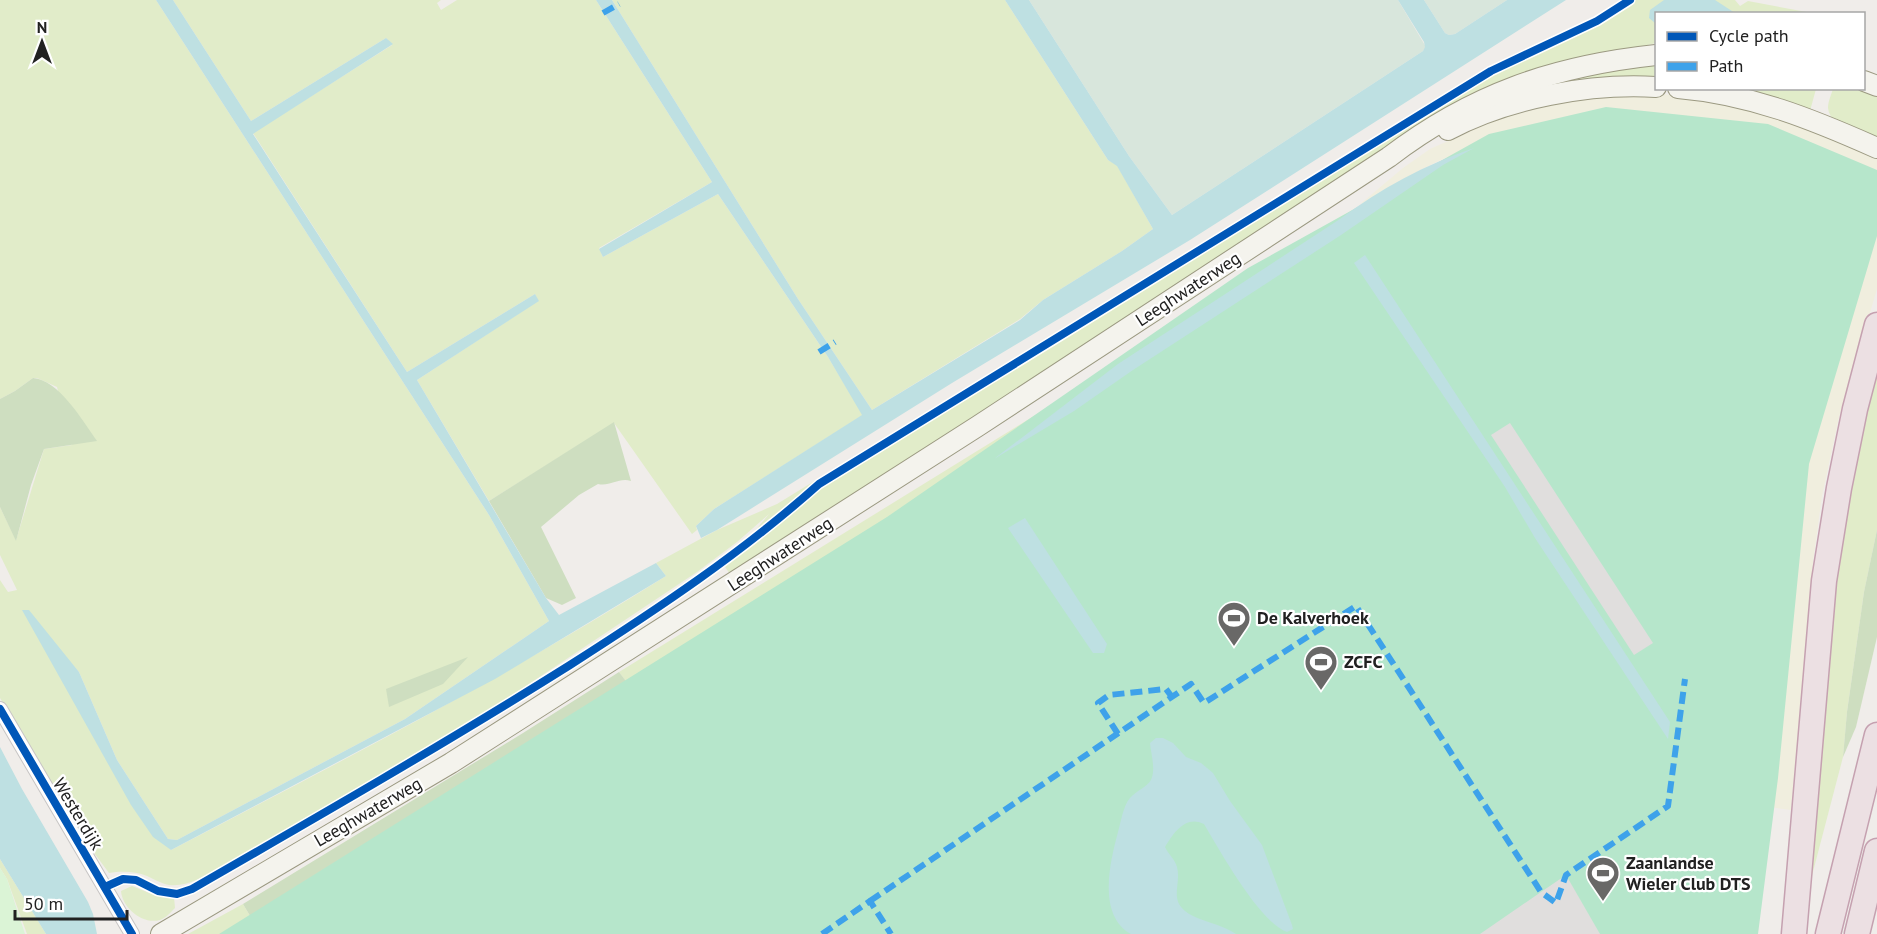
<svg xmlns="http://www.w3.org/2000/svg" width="1877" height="934" viewBox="0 0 1877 934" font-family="'PT Sans',sans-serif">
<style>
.farmland{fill:#f0eede}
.grass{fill:#e1ecc9}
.forest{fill:#cedec0}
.wetland{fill:#d8e6dc}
.park{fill:#dbf4d6}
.pitch{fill:#b6e6cb}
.parking{fill:#e0dedd}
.water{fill:#bee0e2}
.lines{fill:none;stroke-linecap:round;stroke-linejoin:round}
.street-casing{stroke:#c7c5c4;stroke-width:16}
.secondary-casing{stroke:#9b9981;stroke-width:22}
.highway-casing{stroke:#c5a1b0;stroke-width:27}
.street{stroke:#fdfcfc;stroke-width:14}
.secondary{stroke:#f4f3ed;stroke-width:20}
.highway{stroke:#ece0e3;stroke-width:24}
.quiet{stroke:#3ea2ea;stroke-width:6;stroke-dasharray:12 6;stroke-linecap:butt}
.cycleway-casing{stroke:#fff;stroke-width:11}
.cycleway{stroke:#0057b8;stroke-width:8}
.labels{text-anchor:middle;stroke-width:4.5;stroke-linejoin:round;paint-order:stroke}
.street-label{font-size:18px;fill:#212121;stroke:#fff}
.poi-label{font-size:18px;font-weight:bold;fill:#212121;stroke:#fff;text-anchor:start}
</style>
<rect width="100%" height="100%" fill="#f0edea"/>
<path class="farmland" d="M1662 94 1691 97 1777 116 1877 156V289L1839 417 1822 496 1813 562 1791 810 1740 803 1447 157 1422 169 1359 205 1403 168 1430 149 1498 119 1574 99Z"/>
<g class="grass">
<path d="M0 0H156L489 515 549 621 405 719 177 840 168 839 117 760 79 672 23 610 64 683 171 850C338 763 506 677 666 576L656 563 717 530 777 504 1470 78 1501 63 1585 30 1634 0H1735L1740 6 1748 1 1812 13 1656 14V43L1595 57 1517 79 821 514 730 574 725 567 769 514 737 542 697 572 478 718 218 869C203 877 187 887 169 885 160 883 154 879 147 876 135 871 121 871 109 873L89 846 0 698V580L8 592 17 590 0 555V507L16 540 44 449 72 445 57 387 37 378H33L15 391 0 399Z"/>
<path d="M173 0H441L437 3 441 10 457 0H596L712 182 599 248 603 257 718 194 828 357 863 415 714 509 696 526 697 530 692 534 614 423 489 501 417 380 538 301 535 294 407 372 253 133 392 45 386 38 251 121Z"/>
<path d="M612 0H1005L1108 160 1117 165 1153 229 1122 251 1043 300 1020 319 872 410 798 299Z"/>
<path d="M1656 60V80L1492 100 1539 84Z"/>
<path d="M1864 88 1877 92V138C1862 133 1830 128 1828 108 1828 102 1831 95 1833 89Z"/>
<path d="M1729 89H1816L1810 111Z"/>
<path d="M1877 357V530L1864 592 1847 712 1843 757 1803 910 1837 536Z"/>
<path d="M1118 364 638 698 619 672Z"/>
<path d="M0 859 46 934H27L7 879 0 868Z"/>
<path d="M132 886 157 896 174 897 175 908C171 912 166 918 160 920 142 925 122 907 121 891Z"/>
<path d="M243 904 261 934H188Z"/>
</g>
<g class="forest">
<path d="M33 378C59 380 82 420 97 441L44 449 31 485 16 541 0 507V399L15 391Z"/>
<path d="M614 422 631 481C619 477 610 487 598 484L579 495 541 527 576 598 562 605 546 598 489 501Z"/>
<path d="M1877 530V637L1856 727 1843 757 1847 712 1864 592Z"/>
<path d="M468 657 443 684 389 707 386 689Z"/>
<path d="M619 672 638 697 261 934 243 904 523 733Z"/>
</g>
<g class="wetland">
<path d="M1029 0H1398L1426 47 1423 51 1172 215 1129 156Z"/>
<path d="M1424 0H1507L1455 34 1449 35 1445 33Z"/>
</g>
<path class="park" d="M0 868 7 879 25 934H0Z"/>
<path class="pitch" d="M1606 107 1768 124 1877 170V236L1809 464 1778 778 1758 934H219L887 517 1248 268 1489 134Z"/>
<g class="parking">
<path d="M1510 423 1653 643 1634 655 1491 435Z"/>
<path d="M1566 875 1600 934H1480L1541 892Z"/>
</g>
<g class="water">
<path d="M156 0H173L251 121 386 38 393 44 253 134 407 372 535 294 539 301 417 380 546 598 559 615 656 563 666 576 495 679 171 850 153 837 131 805 22 610H29L79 672 117 760 168 839 177 840 405 719 549 621 489 515Z"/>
<path d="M596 0H612L798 299 872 410 1020 320 1043 300 1122 251 1153 229 1117 166 1108 160 1005 0H1029L1129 156 1172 215 1423 51 1425 47 1424 42 1398 0H1424L1445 33 1449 35 1455 34 1507 0H1566L1190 240 952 383 717 530 701 538 696 526 714 509 862 415 828 357 718 194 603 257 599 249 712 182Z"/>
<path d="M1664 0H1715L1735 13 1656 14 1655 23 1649 18 1650 10Z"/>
<path d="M1474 148 1443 165 1341 235 1133 370 1074 411 994 459 1118 364 1340 219C1380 189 1426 164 1474 148Z"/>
<path d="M1365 255 1670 722 1668 739 1535 538 1505 487 1354 263Z"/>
<path d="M1025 518 1107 644 1104 653H1093L1008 528Z"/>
<path d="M1156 738H1163L1173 743 1186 757 1201 763 1213 773 1230 801 1262 845 1292 925 1293 929 1287 932C1260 923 1220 851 1204 824 1186 815 1174 832 1165 847 1168 854 1175 859 1177 867 1182 886 1166 902 1193 916 1208 923 1223 925 1236 934H1131C1097 915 1110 862 1118 832 1121 822 1123 806 1130 798 1136 791 1147 787 1151 780 1156 769 1151 755 1150 743Z"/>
<path d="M0 747 22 789 88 902 93 914 97 934H46L0 859Z"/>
</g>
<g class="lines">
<defs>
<path id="street" d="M0 709 132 934"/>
<g id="secondary">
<path d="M1864 81 1877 86"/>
<path d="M1678 88C1750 94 1812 119 1877 148"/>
<path d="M1448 130C1508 98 1590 83 1656 87"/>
<path d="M161 934 451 763 978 426 1389 157C1472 94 1553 66 1656 55"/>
</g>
<g id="highway">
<path d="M1794 934 1824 581 1839 488 1855 409 1877 325"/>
<path d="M1828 934 1877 735"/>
<path d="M1857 934 1877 851"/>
</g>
</defs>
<use href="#street" class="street-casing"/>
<use href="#secondary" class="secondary-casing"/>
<use href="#highway" class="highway-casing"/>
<use href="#street" class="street"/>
<use href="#secondary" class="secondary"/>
<use href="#highway" class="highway"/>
<g class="quiet">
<path d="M603 13 619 4"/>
<path d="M819 352 835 342"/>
<path d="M1118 734 1098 703 1109 695 1166 689 1172 697"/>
<path d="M870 901 1191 684 1204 703 1356 606 1541 892 1556 903 1566 875 1668 806 1685 679"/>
<path d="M822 934 870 901 891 934"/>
</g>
<defs>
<g id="cycleway">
<path d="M0 709 132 934"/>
<path d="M105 887 123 879 136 880 158 891 177 894 192 889C319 816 446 743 570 665 656 610 742 553 819 484L1491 71 1597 21 1630 0"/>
</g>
</defs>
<use href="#cycleway" class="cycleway-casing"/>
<use href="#cycleway" class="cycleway"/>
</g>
<defs>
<symbol id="stadium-pin" viewBox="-11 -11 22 30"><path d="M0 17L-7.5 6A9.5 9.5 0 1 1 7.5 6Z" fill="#696867" stroke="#fff"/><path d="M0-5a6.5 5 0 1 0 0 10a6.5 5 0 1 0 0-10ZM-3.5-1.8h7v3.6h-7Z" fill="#fff"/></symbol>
</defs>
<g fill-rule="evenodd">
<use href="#stadium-pin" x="1215" y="599" width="38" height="52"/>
<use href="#stadium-pin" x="1302" y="643" width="38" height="52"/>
<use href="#stadium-pin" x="1584" y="854" width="38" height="52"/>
</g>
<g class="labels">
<g class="street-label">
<text transform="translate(1188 289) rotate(-33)" y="6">Leeghwaterweg</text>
<text transform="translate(780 554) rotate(-33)" y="6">Leeghwaterweg</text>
<text transform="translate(368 812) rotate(-30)" y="6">Leeghwaterweg</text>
<text transform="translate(78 814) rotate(59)" y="6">Westerdijk</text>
</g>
<g class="poi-label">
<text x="1257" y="624">De Kalverhoek</text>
<text x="1344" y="668">ZCFC</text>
<text x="1626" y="869">Zaanlandse<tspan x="1626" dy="21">Wieler Club DTS</tspan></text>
</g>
</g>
<rect x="1655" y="12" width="210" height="78" fill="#ffffff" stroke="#a6a6a6" stroke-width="1.5"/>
<rect x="1667" y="32" width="30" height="9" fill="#0057b8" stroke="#a6a6a6" stroke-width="1.5"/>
<text x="1709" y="42" font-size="18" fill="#212121">Cycle path</text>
<rect x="1667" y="62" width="30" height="9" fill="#3ea2ea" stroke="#a6a6a6" stroke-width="1.5"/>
<text x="1709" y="72" font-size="18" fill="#212121">Path</text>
<g transform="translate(42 42)" stroke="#ffffff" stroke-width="4.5" paint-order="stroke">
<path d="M0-4.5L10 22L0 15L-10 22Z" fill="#212121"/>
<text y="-9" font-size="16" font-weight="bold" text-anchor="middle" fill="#212121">N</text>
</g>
<path d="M15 910v9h112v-9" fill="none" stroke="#212121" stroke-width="3"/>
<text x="24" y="910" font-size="18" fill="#212121" stroke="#ffffff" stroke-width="4.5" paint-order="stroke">50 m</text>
</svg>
